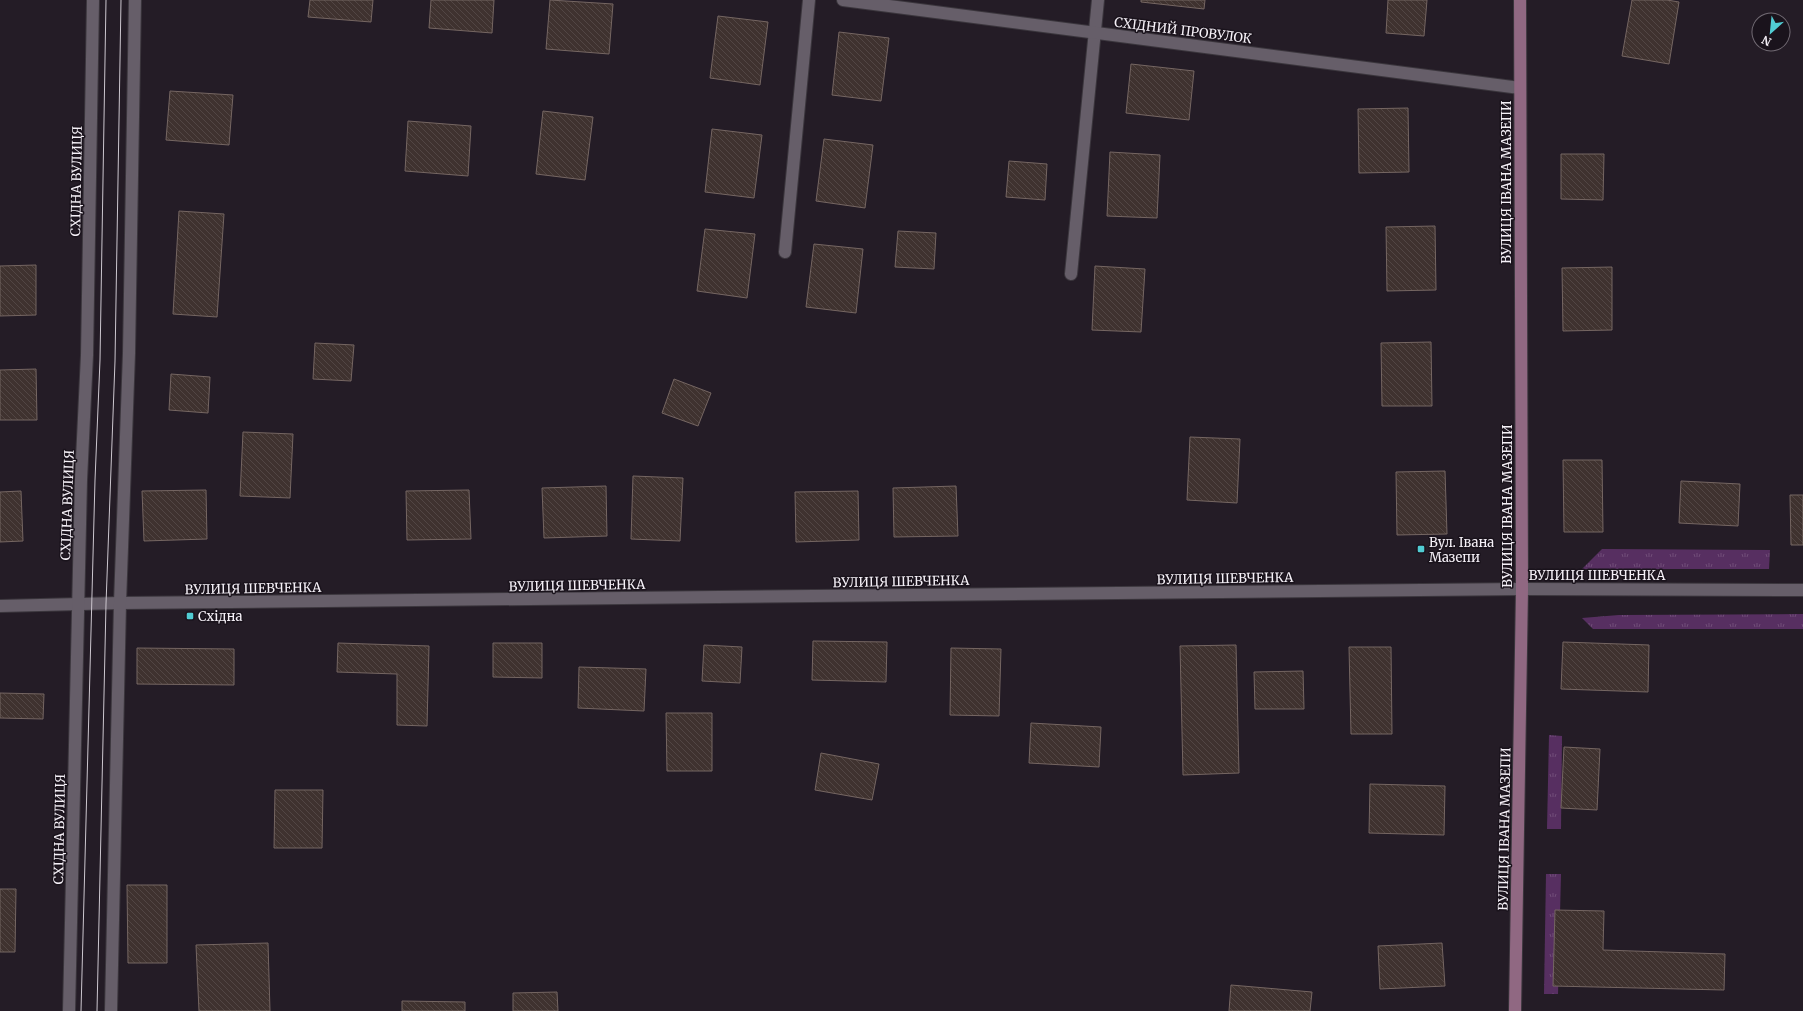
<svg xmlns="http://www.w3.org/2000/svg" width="1803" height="1011" viewBox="0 0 1803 1011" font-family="Merriweather,serif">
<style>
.grass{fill:url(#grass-tufts)}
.building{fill:url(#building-back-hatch);stroke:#756662}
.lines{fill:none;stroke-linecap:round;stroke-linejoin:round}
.service-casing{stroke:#3b363d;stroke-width:14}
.minor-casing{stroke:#3b363d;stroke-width:14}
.tertiary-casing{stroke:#3b363d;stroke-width:14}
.secondary-casing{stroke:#3b363d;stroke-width:14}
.service{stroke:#665e69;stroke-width:12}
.minor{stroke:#665e69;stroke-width:12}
.tertiary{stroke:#665e69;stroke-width:12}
.secondary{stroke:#906882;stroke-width:12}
.tram{stroke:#cdc7cf;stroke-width:1}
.poi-dot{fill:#51ccd3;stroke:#1a131c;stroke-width:1.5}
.labels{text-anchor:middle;stroke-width:3;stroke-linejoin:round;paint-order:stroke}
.street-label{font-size:13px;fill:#f5f0f7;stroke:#1a131c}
.poi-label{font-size:13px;fill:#f5f0f7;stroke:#1a131c;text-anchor:start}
</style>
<defs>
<pattern id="grass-tufts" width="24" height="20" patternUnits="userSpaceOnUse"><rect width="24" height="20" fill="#572f61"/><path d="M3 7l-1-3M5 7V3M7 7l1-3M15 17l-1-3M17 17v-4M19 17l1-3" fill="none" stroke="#704d78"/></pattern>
<pattern id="building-back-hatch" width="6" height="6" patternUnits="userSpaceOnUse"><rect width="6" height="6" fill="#3f322f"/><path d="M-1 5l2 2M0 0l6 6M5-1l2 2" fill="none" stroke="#524644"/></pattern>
</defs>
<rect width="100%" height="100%" fill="#241c26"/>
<g class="grass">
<path d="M1602 549 1770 550 1769 569H1582Z"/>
<path d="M1803 614V629H1593L1582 618 1619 615Z"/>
<path d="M1549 735 1562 736 1561 829H1547Z"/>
<path d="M1546 874H1561L1558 994H1544Z"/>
</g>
<g class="building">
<path d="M310 0H373L371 22 308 17Z"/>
<path d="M431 0H494L492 33 429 28Z"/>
<path d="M550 0 613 4 609 54 546 49Z"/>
<path d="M1141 0H1205L1204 9 1141 2Z"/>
<path d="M1388 0H1427L1424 36 1386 33Z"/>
<path d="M1632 0H1667L1679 2 1669 64 1622 56Z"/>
<path d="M718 16 768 22 760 85 710 78Z"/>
<path d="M839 32 889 38 881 101 832 95Z"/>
<path d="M1131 64 1194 71 1189 120 1126 113Z"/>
<path d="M170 91 233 95 229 145 166 140Z"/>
<path d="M1408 108 1409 172 1359 173 1358 109Z"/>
<path d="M543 111 593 117 585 180 536 174Z"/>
<path d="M408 121 471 126 468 176 405 171Z"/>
<path d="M712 129 762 135 754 198 705 192Z"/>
<path d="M824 139 873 145 865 208 816 201Z"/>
<path d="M1110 152 1160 155 1157 218 1107 216Z"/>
<path d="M1561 154H1604L1603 200 1561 199Z"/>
<path d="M1009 161 1047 164 1045 200 1006 197Z"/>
<path d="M179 211 224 214 217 317 173 314Z"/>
<path d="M1435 226 1436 290 1387 291 1386 227Z"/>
<path d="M705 229 755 234 747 298 697 291Z"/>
<path d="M898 231 936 233 934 269 895 267Z"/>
<path d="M814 244 863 249 856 313 806 307Z"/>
<path d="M36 265V315L0 316V266Z"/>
<path d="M1095 266 1145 269 1141 332 1092 330Z"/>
<path d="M1612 267V330L1563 331 1562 268Z"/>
<path d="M1431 342 1432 406H1382L1381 343Z"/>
<path d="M315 343 354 345 351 381 313 379Z"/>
<path d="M36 369 37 420H0V370Z"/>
<path d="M171 374 210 377 208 413 169 410Z"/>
<path d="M674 379 711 393 698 426 662 413Z"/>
<path d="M243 432 293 434 290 498 240 496Z"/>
<path d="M1190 437 1240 439 1237 503 1187 500Z"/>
<path d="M1563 460H1602L1603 532H1564Z"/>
<path d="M1445 471 1447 534 1397 535 1396 472Z"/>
<path d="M633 476 683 478 680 541 631 539Z"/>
<path d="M1681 481 1740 484 1738 526 1679 523Z"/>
<path d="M606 486 607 536 544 538 542 488Z"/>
<path d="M956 486 958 536 894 537 893 488Z"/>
<path d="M206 490 207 539 144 541 142 491Z"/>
<path d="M469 490 471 539 407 540 406 491Z"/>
<path d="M21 491 23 541 0 542V492Z"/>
<path d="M858 491 859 540 796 542 795 492Z"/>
<path d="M1790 495H1803V545H1791Z"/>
<path d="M813 641 887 642 886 682 812 680Z"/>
<path d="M1563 642 1649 645 1648 692 1561 689Z"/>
<path d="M338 643 429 646 427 726 397 725V674L337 672Z"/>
<path d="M493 643H542V678L493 677Z"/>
<path d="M704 645 742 647 740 683 702 681Z"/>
<path d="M1236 645 1239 773 1183 775 1180 646Z"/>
<path d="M1349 647H1391L1392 734H1351Z"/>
<path d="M137 648 234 649V685L137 684Z"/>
<path d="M951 648 1001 649 999 716 950 715Z"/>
<path d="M579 667 646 669 644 711 578 708Z"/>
<path d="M1303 671 1304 709H1255L1254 672Z"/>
<path d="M0 693 44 694 43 719 0 718Z"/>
<path d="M666 713H712V771H667Z"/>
<path d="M1031 723 1101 727 1099 767 1029 763Z"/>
<path d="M1564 747 1600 749 1597 810 1561 808Z"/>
<path d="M821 753 879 764 872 800 815 790Z"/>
<path d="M1370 784 1445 786 1444 835 1369 833Z"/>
<path d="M275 790H323L322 848H274Z"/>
<path d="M127 885H167V963H128Z"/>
<path d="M0 889H16L15 952H0Z"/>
<path d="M1555 910 1604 911 1603 950 1725 954 1724 990 1553 986Z"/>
<path d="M268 943 270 1011H199L196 945Z"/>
<path d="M1442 943 1445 986 1380 989 1378 946Z"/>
<path d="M1231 985 1312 992 1310 1011H1229Z"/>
<path d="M557 992 558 1011H513V993Z"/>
<path d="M402 1001 465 1002V1011H402Z"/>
</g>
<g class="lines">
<defs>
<g id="service">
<path d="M785 252 809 0"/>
<path d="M1071 274 1098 0"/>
</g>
<path id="minor" d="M843 0 1520 88"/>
<g id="tertiary">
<path d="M0 606 120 603 1522 589 1803 590"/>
<path d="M69 1011 81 480 87 355 93 0"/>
<path d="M111 1011 120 603 129 353 135 0"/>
</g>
<path id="secondary" d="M1515 1011 1522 589 1520 0"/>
</defs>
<use href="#service" class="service-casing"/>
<use href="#minor" class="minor-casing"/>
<use href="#tertiary" class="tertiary-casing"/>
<use href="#secondary" class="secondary-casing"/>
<use href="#service" class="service"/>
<use href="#minor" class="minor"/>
<use href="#tertiary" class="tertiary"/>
<use href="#secondary" class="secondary"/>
<g class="tram">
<path d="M81 1011 95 480 100 360 106 0"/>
<path d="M97 1011 106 604 115 361 121 0"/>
</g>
</g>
<g class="poi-dot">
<rect x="1417" y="545" width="8" height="8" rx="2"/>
<rect x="186" y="612" width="8" height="8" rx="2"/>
</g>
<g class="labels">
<g class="street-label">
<text transform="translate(1183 30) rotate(7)" y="5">СХІДНИЙ ПРОВУЛОК</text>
<text transform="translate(76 181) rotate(-89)" y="5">СХІДНА ВУЛИЦЯ</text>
<text transform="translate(1506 182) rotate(-90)" y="5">ВУЛИЦЯ ІВАНА МАЗЕПИ</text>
<text transform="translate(67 505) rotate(-88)" y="5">СХІДНА ВУЛИЦЯ</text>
<text transform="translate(1507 506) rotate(-90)" y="5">ВУЛИЦЯ ІВАНА МАЗЕПИ</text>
<text x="1597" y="580">ВУЛИЦЯ ШЕВЧЕНКА</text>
<text transform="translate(1225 578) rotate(-1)" y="5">ВУЛИЦЯ ШЕВЧЕНКА</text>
<text transform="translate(901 581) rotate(-1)" y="5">ВУЛИЦЯ ШЕВЧЕНКА</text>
<text transform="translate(577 585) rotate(-1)" y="5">ВУЛИЦЯ ШЕВЧЕНКА</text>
<text transform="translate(253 588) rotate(-1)" y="5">ВУЛИЦЯ ШЕВЧЕНКА</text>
<text transform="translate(59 829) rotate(-89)" y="5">СХІДНА ВУЛИЦЯ</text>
<text transform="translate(1504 829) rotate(-89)" y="5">ВУЛИЦЯ ІВАНА МАЗЕПИ</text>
</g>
<g class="poi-label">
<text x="1429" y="547">Вул. Івана<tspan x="1429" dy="15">Мазепи</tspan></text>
<text x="198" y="621">Східна</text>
</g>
</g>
<g transform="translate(1771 32) rotate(207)"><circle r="19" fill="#1a131c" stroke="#726b74"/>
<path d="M0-3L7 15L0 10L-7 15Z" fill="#51ccd3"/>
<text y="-6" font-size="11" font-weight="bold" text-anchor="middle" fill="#f5f0f7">N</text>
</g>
</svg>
